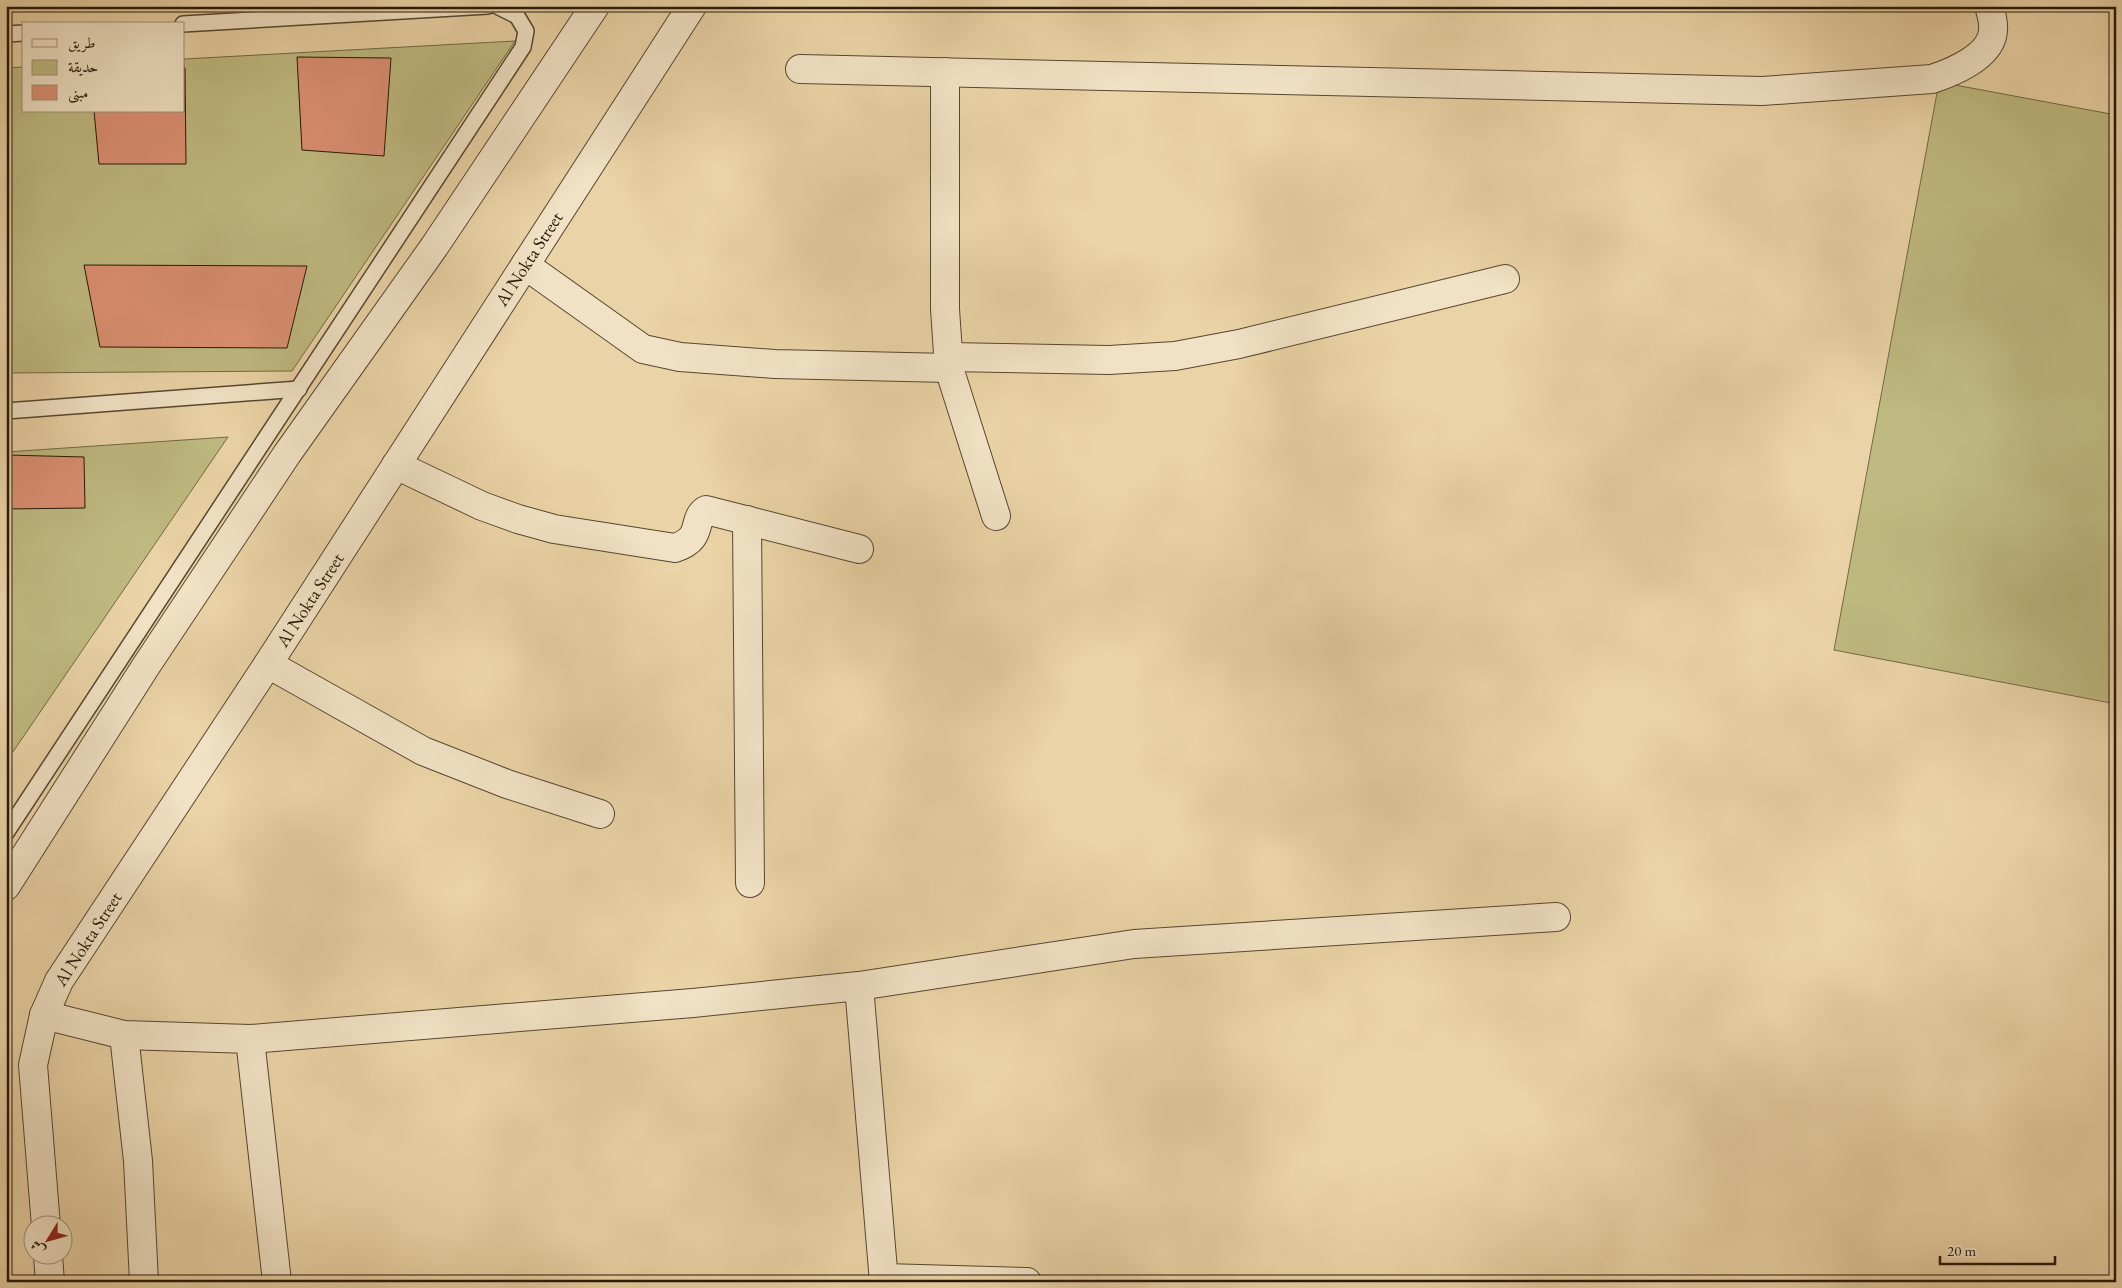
<svg xmlns="http://www.w3.org/2000/svg" width="2122" height="1288" viewBox="0 0 2122 1288" font-family="'EB Garamond',Amiri,serif">
<style>
.green{fill:#bfba81;stroke:#726944}
.building{fill:#dc9173;stroke:#261808}
.lines{fill:none;stroke-linecap:round;stroke-linejoin:round}
.lane-casing{stroke:#574730;stroke-width:18}
.street-casing{stroke:#574730;stroke-width:30}
.lane{stroke:#f1e2c5;stroke-width:15}
.street{stroke:#f1e2c5;stroke-width:28}
.labels{text-anchor:middle;stroke-width:4;stroke-linejoin:round;paint-order:stroke}
.street-label{font-size:18px;fill:#261808;stroke:#f1e2c5}
</style>
<rect width="100%" height="100%" fill="#ead3a6"/>
<filter id="stains"><feTurbulence type="fractalNoise" baseFrequency=".004" numOctaves="4"/><feColorMatrix values="0 0 0 0 .2 0 0 0 0 .09 0 0 0 0 .02 0 0 0 .5 -.17"/></filter>
<radialGradient id="worn" r=".72"><stop offset=".6" stop-color="#630" stop-opacity="0"/><stop offset="1" stop-color="#630" stop-opacity=".3"/></radialGradient>
<g class="green">
<path d="M515 41 292 371 6 373V68L24 67V111H184V59Z"/>
<path d="M1939 82 2116 115V704L1834 650Z"/>
<path d="M228 437 6 762V452Z"/>
</g>
<g class="building">
<path d="M297 57 391 58 384 156 302 150Z"/>
<path d="M184 68H185L186 164H99L94 111H184Z"/>
<path d="M84 265 307 266 287 348 100 347Z"/>
<path d="M6 455 84 457 85 508 6 509Z"/>
</g>
<g class="lines">
<defs>
<g id="lane">
<path d="M183 24 488 6"/>
<path d="M6 34 24 33"/>
<path d="M6 411 299 389"/>
<path d="M6 833 523 47 526 31 517 16 497 6"/>
</g>
<g id="street">
<path d="M800 69 1762 91 1932 79C1953 72 1992 56 1993 30 1994 22 1991 13 1989 6"/>
<path d="M945 72V309L949 368 996 516"/>
<path d="M525 265 643 349 680 357 775 364 949 368"/>
<path d="M948 357 1109 360 1175 356 1239 344 1505 279"/>
<path d="M396 465 482 506 518 519 554 529 675 548C705 538 691 520 706 510L859 549"/>
<path d="M747 520 750 883"/>
<path d="M268 664 423 751 507 784 600 814"/>
<path d="M6 886 146 666 287 454 434 247 595 6"/>
<path d="M859 986 884 1282"/>
<path d="M44 1015 124 1035 250 1039 693 1003 859 986 1134 944 1556 917"/>
<path d="M124 1035 138 1161 144 1282"/>
<path d="M250 1039 277 1282"/>
<path d="M46 1226 33 1065 44 1015 59 981 268 664 692 6"/>
<path d="M48 1256 50 1282"/>
<path d="M884 1278 1027 1282"/>
</g>
</defs>
<use href="#lane" class="lane-casing"/>
<use href="#street" class="street-casing"/>
<use href="#lane" class="lane"/>
<use href="#street" class="street"/>
</g>
<g class="labels">
<g class="street-label">
<text transform="translate(529 259) rotate(-57)" y="6">Al Nokta Street</text>
<text transform="translate(310 600) rotate(-57)" y="6">Al Nokta Street</text>
<text transform="translate(88 939) rotate(-57)" y="6">Al Nokta Street</text>
</g>
</g>
<rect width="2122" height="1288" fill="none" stroke="#ead3a6" stroke-width="25"/>
<rect x="8" y="8" width="2107" height="1273" fill="none" stroke="#261808" stroke-width="2.5"/>
<rect x="12" y="12" width="2097" height="1263" fill="none" stroke="#261808"/>
<rect x="22" y="22" width="162" height="90" fill="#f1e2c5" stroke="#a09179"/>
<rect x="32" y="39" width="25" height="8" fill="#f1e2c5" stroke="#a09179"/>
<text x="68" y="48" font-size="15" fill="#261808">طريق</text>
<rect x="32" y="60" width="25" height="15" fill="#bfba81" stroke="#a09179"/>
<text x="68" y="72" font-size="15" fill="#261808">حديقة</text>
<rect x="32" y="85" width="25" height="15" fill="#dc9173" stroke="#a09179"/>
<text x="68" y="98" font-size="15" fill="#261808">مبنى</text>
<g transform="translate(48 1240) rotate(233)"><circle r="24" fill="#f1e2c5" stroke="#a09179"/>
<path d="M0-4L9 19L0 12L-9 19Z" fill="#8f2418"/>
<text y="-8" font-size="14" font-weight="bold" text-anchor="middle" fill="#261808">ش</text>
</g>
<path d="M1940 1256v8h115v-8" fill="none" stroke="#261808" stroke-width="2.5"/>
<text x="1947" y="1256" font-size="15" fill="#261808" stroke="#f1e2c5" stroke-width="4" paint-order="stroke">20 m</text>
<rect width="100%" height="100%" filter="url(#stains)"/>
<rect width="100%" height="100%" fill="url(#worn)"/>
</svg>
